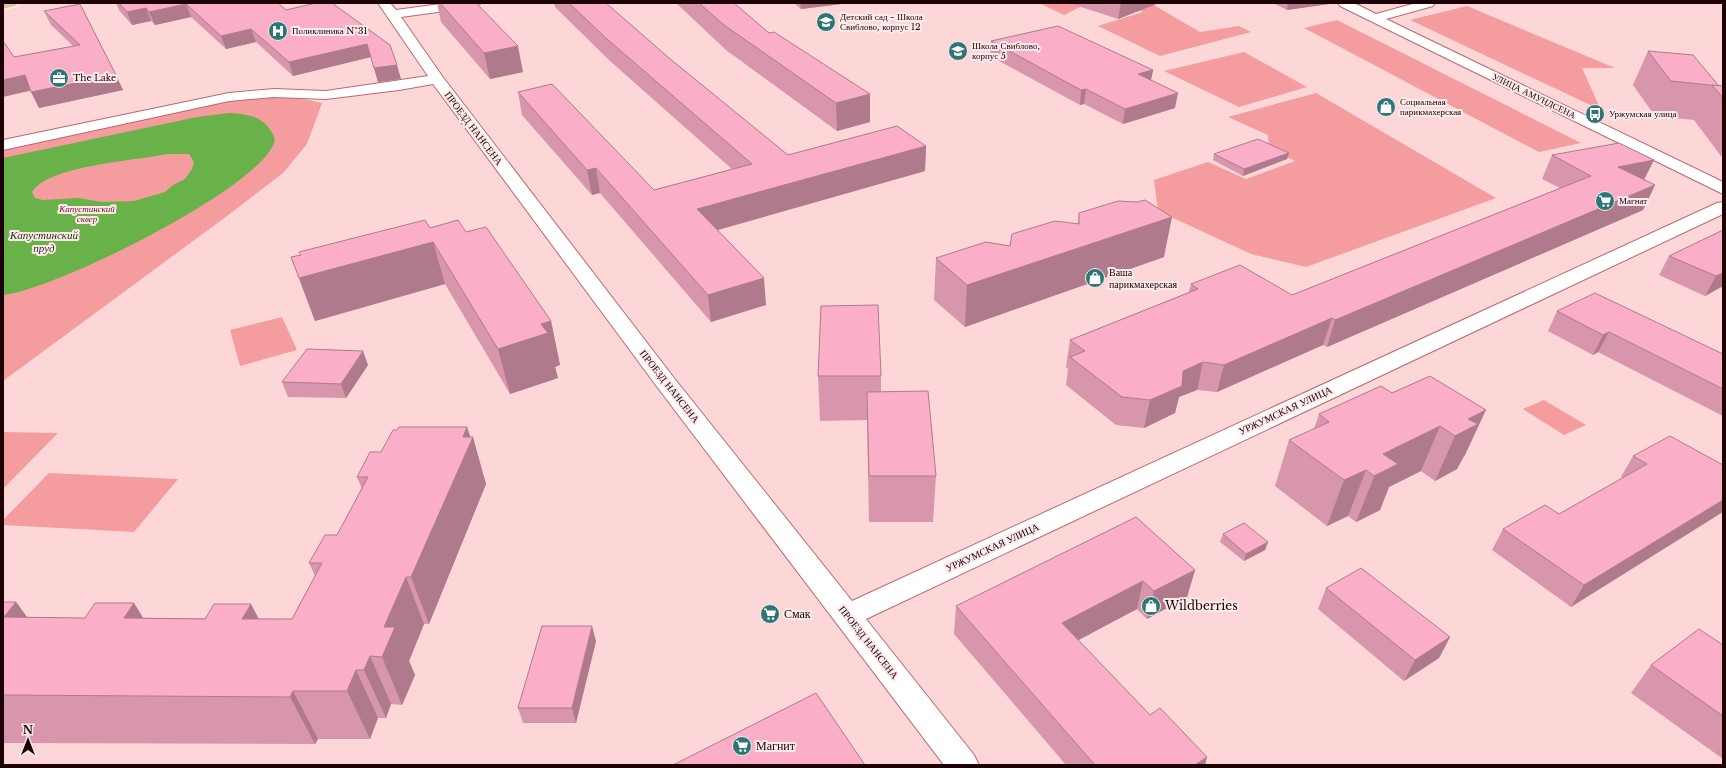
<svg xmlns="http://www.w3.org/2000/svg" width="1726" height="768" viewBox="0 0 1726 768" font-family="'Libre Baskerville',serif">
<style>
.green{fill:#f59c9f}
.water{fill:#69b24a;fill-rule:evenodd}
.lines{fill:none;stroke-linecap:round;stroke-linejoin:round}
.minor-casing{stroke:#bb696d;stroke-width:2}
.major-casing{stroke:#fff;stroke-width:2}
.minor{fill:#fff;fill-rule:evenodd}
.major{fill:#dfc59e;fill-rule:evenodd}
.wall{fill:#d796ac}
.shaded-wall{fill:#af7a8c}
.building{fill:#faaec8;stroke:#af7a8c}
.labels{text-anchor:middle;stroke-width:4;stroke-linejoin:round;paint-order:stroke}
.far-poi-label{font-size:9px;fill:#1d0205;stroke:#fdeaea;text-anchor:start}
.far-street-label{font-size:9px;fill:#1d0205;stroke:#fdeaea}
.far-park-label{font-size:9px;font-style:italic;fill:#63121f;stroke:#fdeaea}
.street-label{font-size:10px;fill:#1d0205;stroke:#fdeaea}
.poi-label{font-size:10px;fill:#1d0205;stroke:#fdeaea;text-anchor:start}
.water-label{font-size:11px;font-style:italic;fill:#163208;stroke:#fdeaea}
.near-poi-label{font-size:12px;fill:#1d0205;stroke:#fdeaea;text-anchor:start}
</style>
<rect width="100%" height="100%" fill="#fdd7d8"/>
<g class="green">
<path d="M1039 3H1085L1086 4 1064 15Z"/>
<path d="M1129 3H1150L1200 32 1239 26 1251 32 1160 56 1098 26 1143 12Z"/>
<path d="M1467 6 1615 68H1582L1601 110 1410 20Z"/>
<path d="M1337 20 1581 143 1539 152 1304 28Z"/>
<path d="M1244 52 1307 87 1239 107 1164 71Z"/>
<path d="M1316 93 1496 198 1306 267 1251 254 1158 211 1154 180 1208 162 1246 179 1295 161 1269 148 1268 135 1228 117Z"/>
<path d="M257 96 299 98 322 103 307 144 283 173 227 216 3 381V146Z"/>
<path d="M282 317 297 350 240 366 230 330Z"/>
<path d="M1544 400 1586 425 1564 435 1523 409Z"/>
<path d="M3 432 58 433 3 489Z"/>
<path d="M49 473 178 479 134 532 3 525V520Z"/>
</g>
<path class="water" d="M229 113C243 114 259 115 268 127 272 132 276 137 274 143 257 190 54 290 3 295V158L197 117ZM166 154H189L194 162 192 169 185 179 173 185 165 192 134 201 102 202 78 198 43 200 35 198 32 192C49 165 136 161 166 154Z"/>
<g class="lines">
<defs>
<g id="minor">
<path d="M378 3H390L396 10 448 3H481L475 7 401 17 442 76 674 378 852 601 1717 203 1723 202V214L866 619 974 755 979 765H944L658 388 433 84 399 90 326 99 274 97 229 101 3 150V140L229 93 274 89 326 91 428 76Z"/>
<path d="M1338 3H1354L1376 14 1416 3H1435L1433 6 1386 19 1723 182V194L1340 6Z"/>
</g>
<path id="major" d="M3 3H18L16 6 3 9Z"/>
</defs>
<use href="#minor" class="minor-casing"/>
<use href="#major" class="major-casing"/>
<use href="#minor" class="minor"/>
<use href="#major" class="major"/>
</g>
<g class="wall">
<path d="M116 3H278L286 10 316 3 401 79 378 82 371 57 293 76 256 42 226 49 191 17 155 25 151 21 132 25 119 10Z"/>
<path d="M437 3H476L523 72 490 79 441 22Z"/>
<path d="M554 3H606L669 58 788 155 926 146 925 171 718 230 766 305 711 322 600 193 592 195 522 115 518 92 654 190 732 169 610 61 555 7Z"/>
<path d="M676 3H734L769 33 870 94V122L837 131 726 50Z"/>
<path d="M794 3H850L801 9Z"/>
<path d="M1069 3H1159L1118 19Z"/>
<path d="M1273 3H1336L1287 10Z"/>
<path d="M80 4 123 90 39 108 14 57 73 46 51 25 44 11Z"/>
<path d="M991 41 1153 70 1151 80 1175 108 1123 124 1084 104 1080 105 990 56Z"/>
<path d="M1648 51 1719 86H1723V156H1721L1694 120 1655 116 1633 85Z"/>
<path d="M1289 153 1287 159 1243 176 1213 160 1214 154Z"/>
<path d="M1552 155 1654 160 1644 180 1655 185 1643 210 1327 347 1323 345 1217 392 1197 390 1179 397 1175 413 1144 428 1116 425 1066 385 1068 369 1066 367 1070 340 1189 292 1191 284 1292 295 1560 188 1542 179Z"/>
<path d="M1079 213 1164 257 965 327 934 300 936 258 1010 246 1078 223Z"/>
<path d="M430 228 466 232 551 321 560 365 555 367 558 378 510 394 445 284 315 321 291 257Z"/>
<path d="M1723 230V286L1705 296 1659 275 1669 256Z"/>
<path d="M1557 311 1723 354V416L1598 352 1593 355 1548 331Z"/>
<path d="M368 365 346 398 288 397 282 382Z"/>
<path d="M818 376H881V392L936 476 933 522H869L867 420 820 421Z"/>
<path d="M1430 376 1465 455 1464 456 1457 469 1435 481 1421 471 1389 487 1380 510 1356 522 1348 516 1327 526 1275 486 1289 440 1314 429 1319 414 1392 393Z"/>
<path d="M467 427 486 484 429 624H424L409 661 415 675 402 705 391 704 386 718H378L370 739H318L315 744 3 743V602H16L27 617 85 618 134 603 143 618 292 619 315 576 309 563 337 535 362 489 357 477 381 452Z"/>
<path d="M1633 456 1723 465 1571 607 1492 550 1503 529 1559 514 1623 478 1621 477Z"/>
<path d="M1223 534 1268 542 1265 550 1244 561 1220 542Z"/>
<path d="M1195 570 1187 597 1147 619 1137 609 1078 640 1150 715 1207 757 1205 765H1066L954 634 956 606Z"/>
<path d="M1326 588 1450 637 1439 658 1404 681 1318 609Z"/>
<path d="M596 641 576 723H523L518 708Z"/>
<path d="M1723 645V759L1631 693 1651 665Z"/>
</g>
<g class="shaded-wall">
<path d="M800 3H850L801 9Z"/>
<path d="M1121 3H1159L1118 19Z"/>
<path d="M1288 3H1336L1287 10Z"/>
<path d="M186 4 191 17 155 25 149 12Z"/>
<path d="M146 8 151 21 132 25 127 12Z"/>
<path d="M251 29 256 42 226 49 221 36Z"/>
<path d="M367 44 371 57 293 76 289 62Z"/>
<path d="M518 46 523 72 490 79 484 53Z"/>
<path d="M397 65 401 79 378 82 374 68Z"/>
<path d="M1153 70 1150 85 1138 74Z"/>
<path d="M25 75 33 90 3 97V80Z"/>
<path d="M116 75 123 90 39 108 31 92Z"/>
<path d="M1086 89 1084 104 1080 105 1081 90Z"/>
<path d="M1178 93 1175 108 1123 124 1125 109Z"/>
<path d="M870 94V122L837 131 836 103Z"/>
<path d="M926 146 925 171 700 235 697 209Z"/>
<path d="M1289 153 1287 159 1243 176 1244 169Z"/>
<path d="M1654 160 1642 183 1618 167Z"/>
<path d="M596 168 600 193 592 195 587 170Z"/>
<path d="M1655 185 1643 210 1327 347 1335 320Z"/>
<path d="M1172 217 1164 257 965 327 967 285Z"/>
<path d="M433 242 445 284 315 321 299 278Z"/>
<path d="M1723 273V286L1705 296 1716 276Z"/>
<path d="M764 278 766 305 711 322 708 295Z"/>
<path d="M1332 318 1323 345 1217 392 1224 365Z"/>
<path d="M551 321 560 365 555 367 558 378 510 394 498 349 541 324Z"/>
<path d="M1609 332 1598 352 1593 355 1603 335Z"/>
<path d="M363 351 368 365 346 398 341 384Z"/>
<path d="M1203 362 1197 390 1179 397 1175 413 1144 428 1150 400 1183 371Z"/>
<path d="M1486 410 1465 455 1464 456 1457 469 1435 481 1455 436 1468 419Z"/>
<path d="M1440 426 1421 471 1389 487 1380 510 1356 522 1383 454Z"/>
<path d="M467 427 471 440 473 437 486 484 429 624 411 577 463 437Z"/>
<path d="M1366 470 1348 516 1327 526 1344 480Z"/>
<path d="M1723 500V512L1571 607 1584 585Z"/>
<path d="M1268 542 1265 550 1244 561 1246 554Z"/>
<path d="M1195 570 1187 597 1147 619 1154 591Z"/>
<path d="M406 577 424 624 409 661 415 675 402 705 382 657 384 627Z"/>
<path d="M1143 581 1137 609 1058 651 1062 623Z"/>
<path d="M16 602 51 650 4 617Z"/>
<path d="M134 603 163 651 124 618Z"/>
<path d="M251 604 276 652 242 619Z"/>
<path d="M592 626 596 641 576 723 572 708Z"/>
<path d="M1450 637 1439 658 1404 681 1415 660Z"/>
<path d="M370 656 391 704 386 718 364 670Z"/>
<path d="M356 670 378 718 370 739 347 691Z"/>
<path d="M293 691 318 739 315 744 290 697Z"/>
<path d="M1207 757 1205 765H1195Z"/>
</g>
<g class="building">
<path d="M119 3H278L286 10 316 3H332L390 45 397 65 374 68 367 44 289 62 251 29 221 36 186 4 149 12 146 8 127 12Z"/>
<path d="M440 3H476L518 46 484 53Z"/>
<path d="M569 3H606L669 58 788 155 897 126 926 146 697 209 764 278 708 295 596 168 587 170 518 92 552 84 654 190 752 164 607 39Z"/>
<path d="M699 3H734L769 33 774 32 870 94 836 103 724 25Z"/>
<path d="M80 4 116 75 31 92 25 75 3 80V41L14 57 80 45 44 11Z"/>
<path d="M1058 26 1153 70 1138 74 1178 93 1125 109 1086 89 1081 90 991 41Z"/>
<path d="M1648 51 1693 55 1719 86 1671 81Z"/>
<path d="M1712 85 1723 86V98Z"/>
<path d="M1258 139 1289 153 1244 169 1214 154Z"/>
<path d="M1619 143 1654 160 1618 167 1655 185 1335 320 1332 318 1224 365 1203 362 1183 371 1182 386 1150 400 1122 397 1070 357 1085 351 1070 340 1198 289 1191 284 1240 265 1292 295 1591 176 1552 155Z"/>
<path d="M1145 200 1172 217 967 285 936 258 986 242 1010 246 1012 234 1055 221 1079 224V213L1118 201 1137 202Z"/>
<path d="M425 220 430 228 458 220 466 232 486 227 551 321 541 324 548 333 498 349 433 242 299 278 291 257 301 255 299 252Z"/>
<path d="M1723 230V273L1716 276 1669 256Z"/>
<path d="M1595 293 1723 354V389L1609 332 1603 335 1557 311Z"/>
<path d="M878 305 881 376H818L821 306Z"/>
<path d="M307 349 363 351 341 384 282 382Z"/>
<path d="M1430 376 1486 410 1468 419 1478 424 1455 436 1440 426 1383 454 1398 464 1374 476 1366 470 1344 480 1289 440 1329 422 1319 414 1381 386 1392 393Z"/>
<path d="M928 391 936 476H869L867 392Z"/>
<path d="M399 427H467L463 437H473L411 577H406L384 627H395L382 657 370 656 364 670H356L347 691H293L290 697 3 695V602H16L4 617 85 618 95 603H134L124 618 205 619 214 604H251L242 619H292L322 563H309L325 535H337L368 477H357L370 452H381L393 430H397Z"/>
<path d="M1670 436 1723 465V500L1584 585 1503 529 1545 505 1559 514 1647 464 1633 456Z"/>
<path d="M1136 517 1195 570 1154 591 1143 581 1062 623 1150 715 1160 708 1207 757 1195 765H1095L956 606Z"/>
<path d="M1244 523 1268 542 1246 554 1223 534Z"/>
<path d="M1361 568 1450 637 1415 660 1326 588Z"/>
<path d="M542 626H592L572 708H518Z"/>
<path d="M1699 629 1723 645V716L1651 665Z"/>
<path d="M816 693 865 765H673Z"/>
</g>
<defs>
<symbol id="school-disc" viewBox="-11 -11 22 22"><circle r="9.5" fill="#2c7678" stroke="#fdeaea"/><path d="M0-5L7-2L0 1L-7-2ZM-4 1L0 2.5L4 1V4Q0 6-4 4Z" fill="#fff"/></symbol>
<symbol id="hospital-disc" viewBox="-11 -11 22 22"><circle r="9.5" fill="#2c7678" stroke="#fdeaea"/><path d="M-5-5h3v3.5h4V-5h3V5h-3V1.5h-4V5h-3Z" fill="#fff"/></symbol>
<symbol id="office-disc" viewBox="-11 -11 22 22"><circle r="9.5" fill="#2c7678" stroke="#fdeaea"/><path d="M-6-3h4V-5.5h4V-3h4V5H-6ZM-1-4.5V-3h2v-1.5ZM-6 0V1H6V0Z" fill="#fff"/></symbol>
<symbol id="shop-disc" viewBox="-11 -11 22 22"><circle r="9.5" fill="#2c7678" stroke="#fdeaea"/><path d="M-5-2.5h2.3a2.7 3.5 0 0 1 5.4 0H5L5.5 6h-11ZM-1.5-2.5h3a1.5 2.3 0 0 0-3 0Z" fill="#fff"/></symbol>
<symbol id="bus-disc" viewBox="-11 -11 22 22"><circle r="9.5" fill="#2c7678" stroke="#fdeaea"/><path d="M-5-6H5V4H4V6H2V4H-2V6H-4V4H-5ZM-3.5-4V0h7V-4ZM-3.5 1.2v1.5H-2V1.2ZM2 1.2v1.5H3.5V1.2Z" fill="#fff"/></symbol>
<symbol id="supermarket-disc" viewBox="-11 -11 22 22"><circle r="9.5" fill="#2c7678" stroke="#fdeaea"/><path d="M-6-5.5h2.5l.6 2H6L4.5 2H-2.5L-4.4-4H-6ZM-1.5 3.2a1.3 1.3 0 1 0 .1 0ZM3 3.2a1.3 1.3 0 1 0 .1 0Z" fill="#fff"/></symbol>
</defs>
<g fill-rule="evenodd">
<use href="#school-disc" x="815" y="11" width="22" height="22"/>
<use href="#hospital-disc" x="267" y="20" width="22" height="22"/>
<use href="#school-disc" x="947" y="40" width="22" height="22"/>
<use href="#office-disc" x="48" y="67" width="22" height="22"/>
<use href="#shop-disc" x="1375" y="96" width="22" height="22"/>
<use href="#bus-disc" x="1584" y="103" width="22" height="22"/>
<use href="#supermarket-disc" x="1594" y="190" width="22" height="22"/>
<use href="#shop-disc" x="1084" y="267" width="22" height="22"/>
<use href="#shop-disc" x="1140" y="595" width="22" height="22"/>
<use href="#supermarket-disc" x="759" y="603" width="22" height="22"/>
<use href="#supermarket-disc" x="731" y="735" width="22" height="22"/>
</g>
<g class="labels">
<g class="far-poi-label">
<text x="840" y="20">Детский сад - Школа<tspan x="840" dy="10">Свиблово, корпус 12</tspan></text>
<text x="292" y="34">Поликлиника №31</text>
<text x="972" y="49">Школа Свиблово,<tspan x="972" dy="10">корпус 5</tspan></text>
<text x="73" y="81">The Lake</text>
<text x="1400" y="105">Социальная<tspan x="1400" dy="10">парикмахерская</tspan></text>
<text x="1609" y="117">Уржумская улица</text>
<text x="1619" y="204">Магнат</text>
</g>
<g class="far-street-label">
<text transform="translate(1534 96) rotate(26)" y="3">УЛИЦА АМУНДСЕНА</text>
</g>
<g class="far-park-label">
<text x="87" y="212">Капустинский<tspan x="87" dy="10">сквер</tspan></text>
</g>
<g class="street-label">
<text transform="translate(474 128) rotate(53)" y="4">ПРОЕЗД НАНСЕНА</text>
<text transform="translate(670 386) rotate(52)" y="4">ПРОЕЗД НАНСЕНА</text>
<text transform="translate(1285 410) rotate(-25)" y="4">УРЖУМСКАЯ УЛИЦА</text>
<text transform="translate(992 547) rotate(-25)" y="4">УРЖУМСКАЯ УЛИЦА</text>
<text transform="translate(869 642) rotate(52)" y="4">ПРОЕЗД НАНСЕНА</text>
</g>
<g class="poi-label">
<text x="1109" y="276">Ваша<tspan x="1109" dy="12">парикмахерская</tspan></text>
</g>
<g class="water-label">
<text x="44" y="239">Капустинский<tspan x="44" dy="13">пруд</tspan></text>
</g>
<g class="near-poi-label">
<text x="1165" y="610">Wildberries</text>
<text x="784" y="618">Смак</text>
<text x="756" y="750">Магнит</text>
</g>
</g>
<rect width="1726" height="768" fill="none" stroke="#1d0205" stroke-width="8"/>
<g transform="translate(28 740)" stroke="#fdeaea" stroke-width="3" paint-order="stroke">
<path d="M0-3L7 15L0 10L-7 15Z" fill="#1d0205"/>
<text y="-6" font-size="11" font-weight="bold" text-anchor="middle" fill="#1d0205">N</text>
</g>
</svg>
